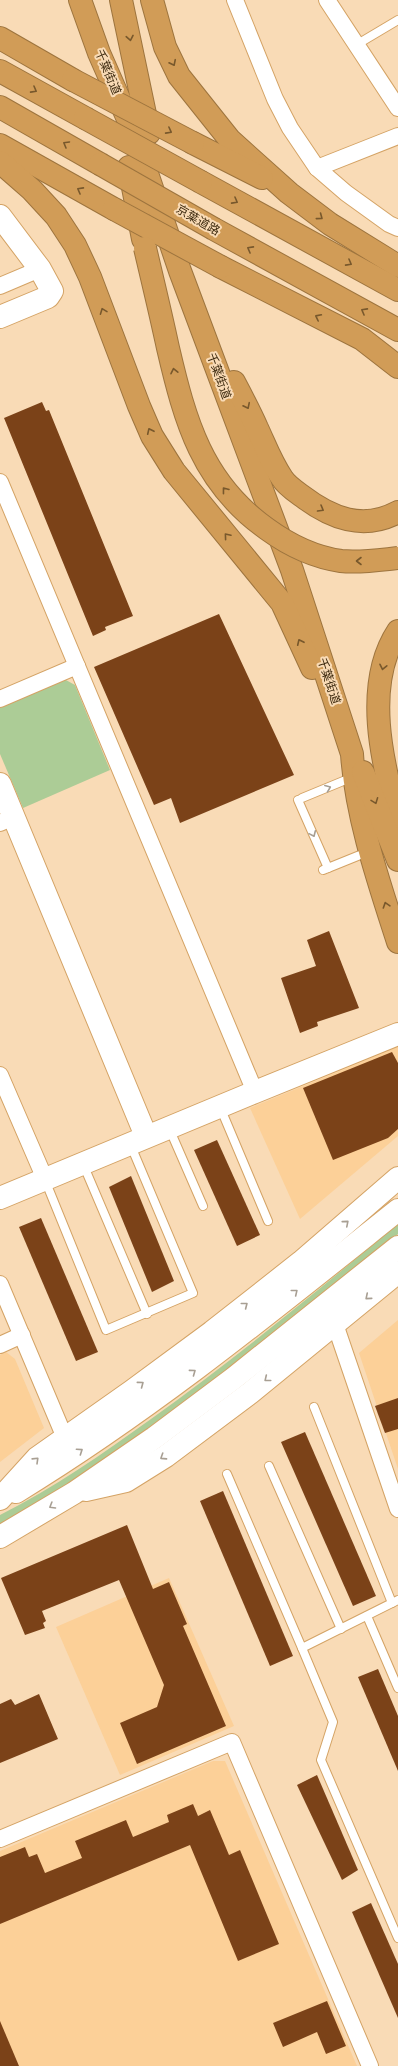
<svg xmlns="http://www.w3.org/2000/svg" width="398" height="2066" viewBox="0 0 398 2066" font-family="'Playfair Display','Noto Sans JP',serif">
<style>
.built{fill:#fcd098}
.green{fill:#accc96}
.building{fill:#7b4218}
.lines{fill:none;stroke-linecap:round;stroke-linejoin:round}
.lane-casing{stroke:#d4a365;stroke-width:10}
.street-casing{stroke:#d4a365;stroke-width:18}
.secondary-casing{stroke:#d4a365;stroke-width:24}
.highway-casing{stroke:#9d743e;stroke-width:24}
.lane{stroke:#fff;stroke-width:8}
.street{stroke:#fff;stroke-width:16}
.secondary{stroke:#fff;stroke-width:22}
.highway{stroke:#d19c57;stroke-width:22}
.highway-bridge-casing{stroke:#9d743e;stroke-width:24;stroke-linecap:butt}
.highway-bridge{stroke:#d19c57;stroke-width:22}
.oneway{stroke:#78582c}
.oneway2{stroke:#a89f93}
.labels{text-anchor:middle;stroke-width:4;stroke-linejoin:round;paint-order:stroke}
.street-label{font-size:12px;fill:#3d2a0f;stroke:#f9dbb6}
</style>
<rect width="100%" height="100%" fill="#f9dbb6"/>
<g class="built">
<path d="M398 1047V1136L300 1219 250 1108Z"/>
<path d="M398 1320V1469L359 1353Z"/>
<path d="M6 1352 15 1359 44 1428 0 1462V1355Z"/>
<path d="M169 1578 234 1726 120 1775 56 1627Z"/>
<path d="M213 1761H225L357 2066H0V1851Z"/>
</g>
<g class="green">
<path d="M64 679 75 685 110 770 23 808 0 754V706Z"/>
<path d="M398 1224V1234L319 1301 92 1471 0 1529V1515C54 1488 102 1454 151 1419 236 1358 317 1291 398 1224Z"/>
</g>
<g class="building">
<path d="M42 402 46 411 49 410 133 616 105 627 106 630 93 636 4 418Z"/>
<path d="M219 614 294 775 180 823 171 798 154 805 94 667Z"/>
<path d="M329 931 359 1008 317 1022 318 1026 300 1033 281 978 316 966 307 940Z"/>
<path d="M392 1052 398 1063V1129L388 1138 333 1160 303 1088Z"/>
<path d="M217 1140 260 1235 237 1246 194 1150Z"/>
<path d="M131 1176 174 1281 152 1292 109 1187Z"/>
<path d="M41 1218 98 1352 76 1361 19 1227Z"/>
<path d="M398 1398V1429L385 1433 375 1406Z"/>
<path d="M305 1432 376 1596 353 1606 281 1442Z"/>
<path d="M223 1491 293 1656 270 1666 200 1501Z"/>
<path d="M127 1525 153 1589 169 1582 187 1624 183 1626 226 1726 137 1764 120 1723 157 1707 164 1685 119 1580 42 1611 46 1621 43 1623 45 1628 25 1635 1 1578Z"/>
<path d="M378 1669 398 1716V1771L358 1677Z"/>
<path d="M39 1694 58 1739 0 1763V1704L11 1699 15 1705Z"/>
<path d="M317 1775 358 1870 342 1880 297 1785Z"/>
<path d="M193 1804 198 1816 210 1810 229 1855 240 1850 279 1944 238 1961 190 1845 0 1924V1857L25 1847 29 1857 37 1854 45 1873 82 1858 75 1841 126 1820 133 1837 169 1822 167 1815Z"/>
<path d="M371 1903 398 1964V2018L352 1912Z"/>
<path d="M327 2001 346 2046 326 2054 317 2032 283 2047 273 2023Z"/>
<path d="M0 2021 19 2066H0Z"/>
</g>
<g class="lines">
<defs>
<g id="lane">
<path d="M356 45 398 20"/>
<path d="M302 798 353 777"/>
<path d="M298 800 328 868"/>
<path d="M323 870 370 851"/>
<path d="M220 1107 268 1221"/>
<path d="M169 1128 203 1206"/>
<path d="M83 1164 147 1314"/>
<path d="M45 1180 106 1330 193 1293 131 1146"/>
<path d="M314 1407 392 1603"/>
<path d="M269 1466 341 1629"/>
<path d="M227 1474 302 1648 398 1600"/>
<path d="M367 1616 398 1688"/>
<path d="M302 1648 333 1722 321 1760 398 1938"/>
</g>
<g id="street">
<path d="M235 0 275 99 290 128 317 168 346 193 389 224 398 228"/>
<path d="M327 0 398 108"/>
<path d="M317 168 398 136"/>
<path d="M0 286 40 269"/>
<path d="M0 482 255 1092"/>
<path d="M0 699 77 666"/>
<path d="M0 823 14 817"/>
<path d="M0 1075 45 1179"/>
<path d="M0 1284 65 1438"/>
<path d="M335 1324 398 1509"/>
<path d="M0 1345 22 1335"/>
<path d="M0 1839 232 1742 370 2066"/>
</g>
<g id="secondary">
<path d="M0 216 40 269 52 291 48 297 0 317"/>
<path d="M0 784 146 1136"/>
<path d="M0 1198 255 1092 398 1034"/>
<path d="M86 1490 126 1481 166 1456 250 1393 398 1272"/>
<path d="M16 1492C152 1409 274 1309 398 1210"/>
<path d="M0 1499 37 1458 132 1391 212 1332 301 1262 398 1178"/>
<path d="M0 1537 74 1493 154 1438 234 1378 398 1247"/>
</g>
<g id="highway">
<path d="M80 0 99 53 131 126 180 271 292 570 352 754C356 816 379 883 398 942"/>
<path d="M121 0 149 133"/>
<path d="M152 0 165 47 179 76 230 140 289 193 330 224 398 266"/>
<path d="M0 38 73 80"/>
<path d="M0 71 85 118"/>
<path d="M0 107 100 164"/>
<path d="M193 143 262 178"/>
<path d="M0 145 114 209"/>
<path d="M0 162 32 190 56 216 75 245 90 277 139 406 152 436 174 471 282 603 312 668"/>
<path d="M129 167 143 239"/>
<path d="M201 182 398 290"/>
<path d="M214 229 398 330"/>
<path d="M221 267 362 339 398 367"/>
<path d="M234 382C242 397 250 412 257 428 265 445 271 462 282 478 286 485 295 491 302 496 331 518 363 531 398 512"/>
<path d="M398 631C363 684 382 763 398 820"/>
<path d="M363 772 398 860"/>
</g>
</defs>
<use href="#lane" class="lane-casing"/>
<use href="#street" class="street-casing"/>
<use href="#secondary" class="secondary-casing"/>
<use href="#highway" class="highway-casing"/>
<use href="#lane" class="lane"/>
<use href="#street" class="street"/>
<use href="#secondary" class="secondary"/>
<use href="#highway" class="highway"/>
<defs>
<g id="highway-bridge">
<path d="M73 80 193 143"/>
<path d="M85 118 201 182"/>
<path d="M100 164 214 229"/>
<path d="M114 209 221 267"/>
<path d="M145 248C153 282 161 315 168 348 185 421 202 483 267 529 289 545 313 557 341 561 360 563 379 560 398 558"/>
</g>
</defs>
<use href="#highway-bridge" class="highway-bridge-casing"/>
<use href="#highway-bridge" class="highway-bridge"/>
</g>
<defs><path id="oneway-chevron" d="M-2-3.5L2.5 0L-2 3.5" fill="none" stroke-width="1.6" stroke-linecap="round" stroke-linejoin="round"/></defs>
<g class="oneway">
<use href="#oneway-chevron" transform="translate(130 38) rotate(79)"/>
<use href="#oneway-chevron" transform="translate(173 63) rotate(64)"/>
<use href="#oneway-chevron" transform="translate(34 90) rotate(29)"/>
<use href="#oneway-chevron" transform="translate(169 131) rotate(28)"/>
<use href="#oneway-chevron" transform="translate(66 144) rotate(-150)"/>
<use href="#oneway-chevron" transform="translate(80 190) rotate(-151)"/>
<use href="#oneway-chevron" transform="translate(235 201) rotate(29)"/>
<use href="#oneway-chevron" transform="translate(320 217) rotate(37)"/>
<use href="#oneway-chevron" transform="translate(250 249) rotate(-151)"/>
<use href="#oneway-chevron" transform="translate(349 263) rotate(29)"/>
<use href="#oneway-chevron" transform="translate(103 311) rotate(-111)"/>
<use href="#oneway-chevron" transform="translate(364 311) rotate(-151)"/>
<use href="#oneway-chevron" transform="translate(318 317) rotate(-153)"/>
<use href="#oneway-chevron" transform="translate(174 371) rotate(-102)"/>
<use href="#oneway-chevron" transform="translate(247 406) rotate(64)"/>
<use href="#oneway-chevron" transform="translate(150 431) rotate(-115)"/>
<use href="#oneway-chevron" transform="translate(225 490) rotate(-128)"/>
<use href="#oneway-chevron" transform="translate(321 509) rotate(30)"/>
<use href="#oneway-chevron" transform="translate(227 536) rotate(-130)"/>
<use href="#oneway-chevron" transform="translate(359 561) rotate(180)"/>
<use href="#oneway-chevron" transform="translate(300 642) rotate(-115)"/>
<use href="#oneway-chevron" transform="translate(383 667) rotate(102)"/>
<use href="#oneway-chevron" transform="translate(375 801) rotate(69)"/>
<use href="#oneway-chevron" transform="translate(386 905) rotate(-108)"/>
</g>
<g class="oneway2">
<use href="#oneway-chevron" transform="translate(328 788) rotate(-22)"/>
<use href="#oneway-chevron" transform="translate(313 834) rotate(66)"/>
<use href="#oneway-chevron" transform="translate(346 1223) rotate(-41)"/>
<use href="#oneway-chevron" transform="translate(295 1292) rotate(-39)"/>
<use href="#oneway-chevron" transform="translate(368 1297) rotate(140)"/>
<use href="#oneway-chevron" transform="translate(245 1305) rotate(-38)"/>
<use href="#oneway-chevron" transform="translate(193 1372) rotate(-36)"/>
<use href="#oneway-chevron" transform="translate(267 1379) rotate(141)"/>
<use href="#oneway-chevron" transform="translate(141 1384) rotate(-37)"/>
<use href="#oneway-chevron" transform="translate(80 1451) rotate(-34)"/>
<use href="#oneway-chevron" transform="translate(163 1457) rotate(147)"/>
<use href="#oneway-chevron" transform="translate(36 1460) rotate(-44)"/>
<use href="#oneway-chevron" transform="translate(52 1506) rotate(149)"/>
</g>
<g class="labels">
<g class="street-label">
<text transform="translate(108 72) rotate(67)" y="4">千葉街道</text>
<text transform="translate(198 220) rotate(30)" y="4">京葉道路</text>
<text transform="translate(219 376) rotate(70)" y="4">千葉街道</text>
<text transform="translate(329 681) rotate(72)" y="4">千葉街道</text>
</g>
</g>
</svg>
